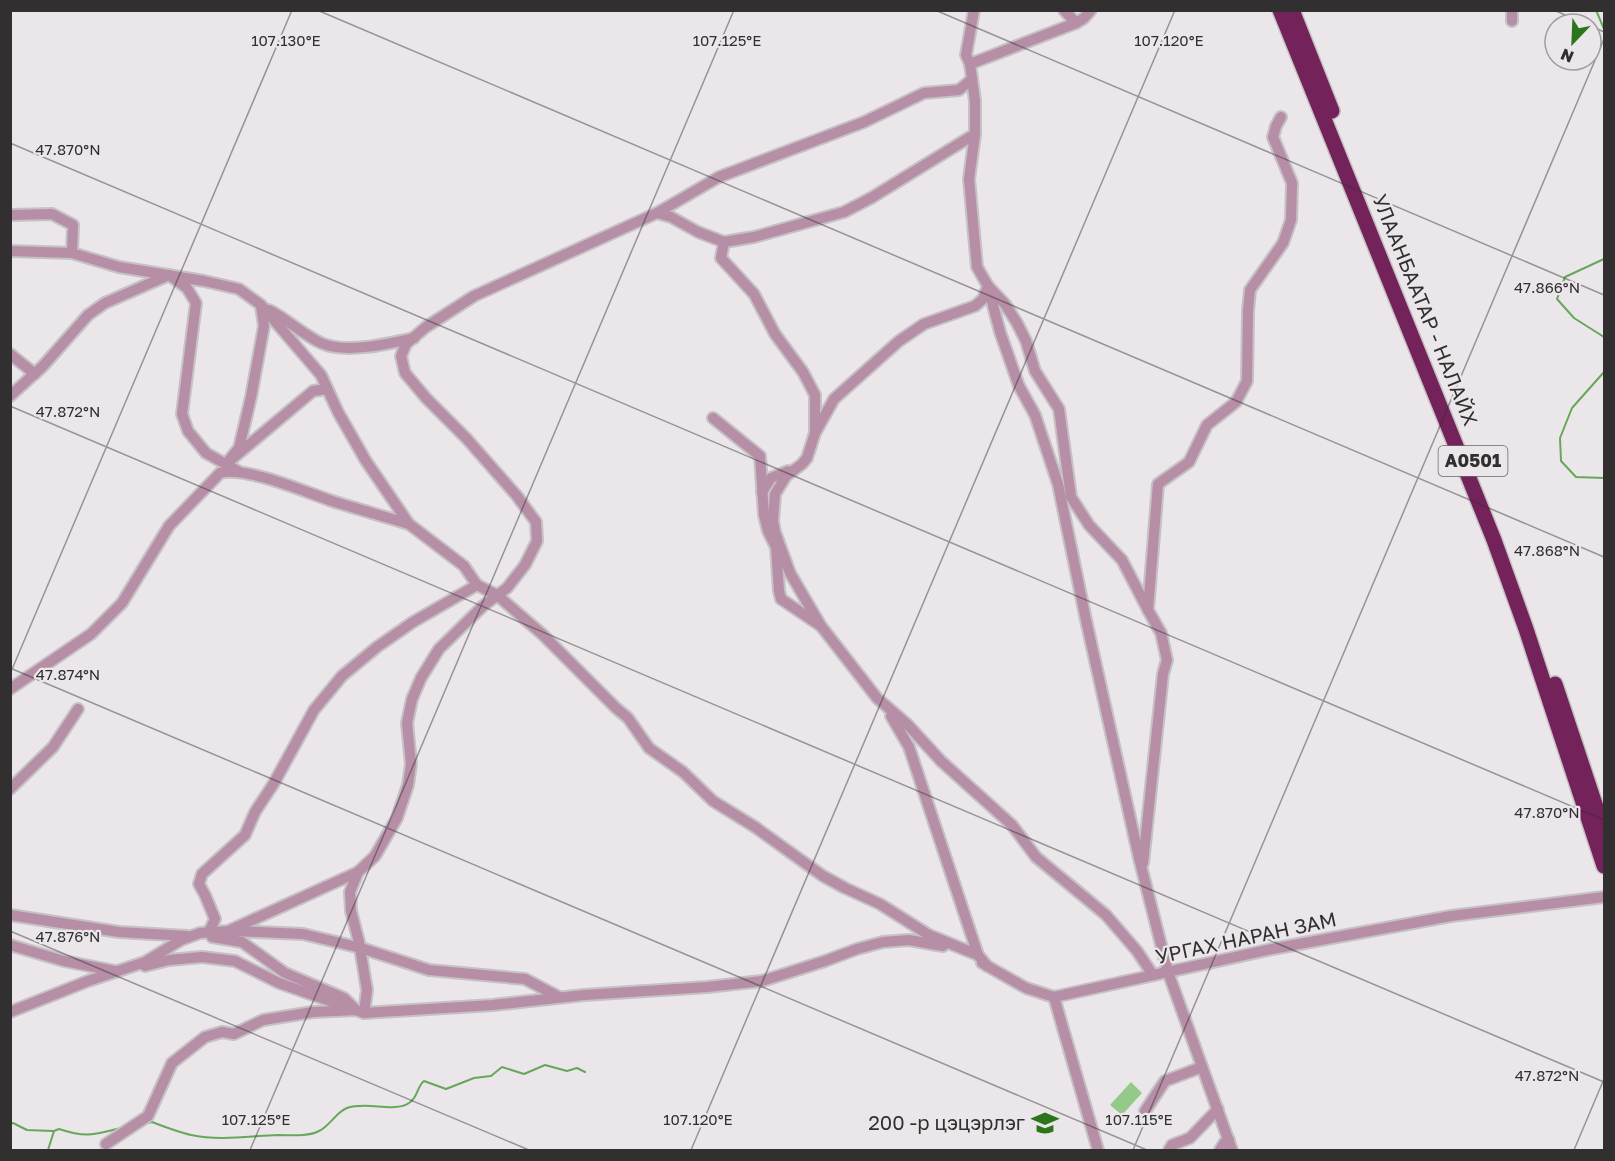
<svg xmlns="http://www.w3.org/2000/svg" width="1615" height="1161" viewBox="0 0 1615 1161" font-family="'Golos Text',sans-serif">
<style>
.pitch{fill:#94c98a}
.lines{fill:none;stroke-linecap:round;stroke-linejoin:round}
.stream{stroke:#66a85a;stroke-width:2}
.minor-casing{stroke:#c6c1c4;stroke-width:14}
.highway-casing{stroke:#c6c1c4;stroke-width:18}
.minor{stroke:#b68ea6;stroke-width:10}
.highway{stroke:#74235a;stroke-width:15}
.ticks{fill:none;stroke:#312f30;stroke-width:1.5;stroke-opacity:0.45}
.labels{text-anchor:middle;stroke-width:4.5;stroke-linejoin:round;paint-order:stroke}
.shield{fill:#ebe6e9;stroke:#696668;stroke-width:1.5}
.shield-label{font-size:18px;font-weight:bold;fill:#312f30}
.street-label{font-size:20px;fill:#312f30;stroke:#ebe6e9}
.poi-label{font-size:20px;fill:#312f30;stroke:#ebe6e9;text-anchor:end}
.ticks-label{font-size:15px;text-anchor:middle;fill:#312f30;stroke:#ebe6e9;stroke-width:4.5;stroke-linejoin:round;paint-order:stroke}
</style>
<rect width="100%" height="100%" fill="#ebe6e9"/>
<path class="pitch" d="M1131 1082 1142 1093 1122 1115 1110 1105Z"/>
<g class="lines">
<g class="stream">
<path d="M1596 10 1604 29"/>
<path d="M1604 259 1565 277 1557 299 1574 318 1604 337"/>
<path d="M1604 372 1572 408 1560 438 1561 461 1576 477 1604 478"/>
<path d="M147 1123 152 1122C165 1127 178 1132 191 1135 219 1141 250 1136 278 1135 290 1135 308 1137 319 1131 330 1126 336 1112 347 1108 367 1101 394 1113 409 1103 418 1098 417 1086 424 1081L446 1089 474 1078 491 1076 502 1067 524 1074 545 1065 567 1071 577 1068 585 1072"/>
<path d="M10 1124 13 1123 27 1130 53 1131"/>
<path d="M48 1150 54 1131 59 1129C86 1138 94 1135 121 1128"/>
</g>
<defs>
<g id="minor">
<path d="M974 10 966 55 970 64 975 101V134L969 179 977 267 988 286 1000 332 1019 386 1035 415 1058 484 1086 620 1139 858 1168 972 1232 1150"/>
<path d="M1064 10 1076 23"/>
<path d="M1512 10V21"/>
<path d="M970 64 1076 23 1084 18 1091 10"/>
<path d="M657 213 719 177 864 122 924 93 959 90 972 79"/>
<path d="M10 215 52 214 73 225 72 253 119 267 204 281 239 289 261 305 321 375 338 412 366 461 409 524 464 566 477 585 497 595 542 634 616 708 628 718 649 748 683 772 713 801 755 827 823 876 845 888 880 904 929 935 978 955 987 966"/>
<path d="M724 242 721 258 754 294 775 334 803 372 815 395V429"/>
<path d="M10 251 72 253"/>
<path d="M261 306 264 326 251 397 239 448 226 464 313 391 327 389"/>
<path d="M269 310C287 319 302 334 321 343 345 354 388 344 414 338"/>
<path d="M10 354 35 374"/>
<path d="M10 396 43 366 88 315 105 303 169 275 187 288 196 303 182 414 188 431 206 453 238 471"/>
<path d="M713 418 760 456 764 515 768 531 776 547 779 591 781 599 821 626"/>
<path d="M762 492 771 478 788 471"/>
<path d="M1148 610 1122 560 1089 525 1071 497 1059 409 1035 371 1026 341 1017 323 1005 304 988 286 983 299 975 306 924 324 899 341 834 399 815 433 807 458 802 464 786 476 775 494 773 521 775 532 790 573 821 626 877 698 907 724 941 761 1012 825 1036 857 1106 915 1137 951 1153 975"/>
<path d="M10 689 91 634 122 603 169 526 220 473C246 466 305 492 332 501 357 509 383 516 409 524"/>
<path d="M891 716 909 747 978 955"/>
<path d="M10 789 53 747 78 709"/>
<path d="M1143 863 1163 674 1167 660 1161 633 1148 610 1158 484 1189 462 1207 425 1236 402 1247 381 1248 311 1250 290 1283 243 1291 220 1292 183 1273 137 1276 126 1281 117"/>
<path d="M10 915 119 932 187 936"/>
<path d="M234 931 303 934 361 948 429 970 525 979 559 997"/>
<path d="M209 932 215 919 205 895 199 884 202 874 245 835 255 812 274 783 314 710 342 676 377 647 413 622 477 585"/>
<path d="M212 937 242 942 285 973 344 998 356 1010"/>
<path d="M10 945 64 961 115 971"/>
<path d="M982 963 1026 988 1054 997"/>
<path d="M145 966 169 960 202 957 235 961 279 983 347 1007"/>
<path d="M10 1012 88 981 145 962 181 940 200 933 228 931 358 872"/>
<path d="M364 1013 367 990 359 942 351 911 350 892 358 872 375 856 397 818 408 785 411 764 407 723 412 699 421 678 439 649 483 606 507 588 525 565 537 541 536 522 517 496 467 439 426 398 405 373 401 356 406 344 426 327 474 296 657 213 671 217 698 232 724 242 754 237 844 212 871 198 975 134"/>
<path d="M1145 1111 1165 1081 1202 1067"/>
<path d="M106 1144 148 1116 172 1063 205 1037 222 1032 234 1034 263 1020 313 1012 356 1010 364 1013 493 1005 584 995 707 987 762 981 825 961 857 949 883 942 909 940 943 946"/>
<path d="M1098 1150 1054 997 1272 949 1451 916 1604 897"/>
<path d="M1169 1150 1172 1145 1190 1138 1218 1109"/>
<path d="M1220 1150 1225 1142 1229 1140"/>
</g>
<g id="highway">
<path d="M1280 10 1494 540 1526 629 1604 866"/>
<path d="M1292 10 1332 111"/>
<path d="M1555 684 1604 831"/>
</g>
</defs>
<use href="#minor" class="minor-casing"/>
<use href="#highway" class="highway-casing"/>
<use href="#minor" class="minor"/>
<use href="#highway" class="highway"/>
</g>
<path class="ticks" d="M317 10 1604 557M935 10 1604 295M1554 10 1585 24M1591 26 1604 32M10 143 1604 820M10 406 1604 1082M10 668 1147 1150M10 674 292 10M10 931 529 1150M250 1150 734 10M691 1150 1175 10M1133 1150 1604 39M1574 1150 1604 1079"/>
<defs>
<symbol id="school-bare" viewBox="-9 -9 18 18"><path d="M0-5L7-2L0 1L-7-2ZM-4 1L0 2.5L4 1V4Q0 6-4 4Z" fill="#2b761c" stroke="#ebe6e9" stroke-width="2.5" paint-order="stroke"/></symbol>
</defs>
<g fill-rule="evenodd">
<use href="#school-bare" x="1026" y="1104" width="38" height="38"/>
</g>
<g class="labels">
<rect class="shield" x="1438.5" y="446" width="69" height="30" rx="4.5"/>
<g class="shield-label">
<text x="1473" y="467">A0501</text>
</g>
<g class="street-label">
<text transform="translate(1425 310) rotate(68)" y="7">УЛААНБААТАР - НАЛАЙХ</text>
<text transform="translate(1246 938) rotate(-12)" y="7">УРГАХ НАРАН ЗАМ</text>
</g>
<g class="poi-label">
<text x="1025" y="1130">200 -р цэцэрлэг</text>
</g>
</g>
<g class="ticks-label">
<text x="727" y="46">107.125°E</text>
<text x="1169" y="46">107.120°E</text>
<text x="286" y="46">107.130°E</text>
<text x="68" y="155">47.870°N</text>
<text x="1547" y="293">47.866°N</text>
<text x="68" y="417">47.872°N</text>
<text x="1547" y="556">47.868°N</text>
<text x="68" y="680">47.874°N</text>
<text x="1547" y="818">47.870°N</text>
<text x="68" y="942">47.876°N</text>
<text x="1547" y="1081">47.872°N</text>
<text x="256" y="1125">107.125°E</text>
<text x="698" y="1125">107.120°E</text>
<text x="1139" y="1125">107.115°E</text>
</g>
<rect width="1615" height="1161" fill="none" stroke="#312f30" stroke-width="24"/>
<g transform="translate(1573 42) rotate(203)"><circle r="28" fill="#ebe6e9" stroke="#a19d9f" stroke-width="1.5"/>
<path d="M0-4.5L10 22L0 15L-10 22Z" fill="#2b761c"/>
<text y="-9" font-size="16" font-weight="bold" text-anchor="middle" fill="#312f30">N</text>
</g>
</svg>
